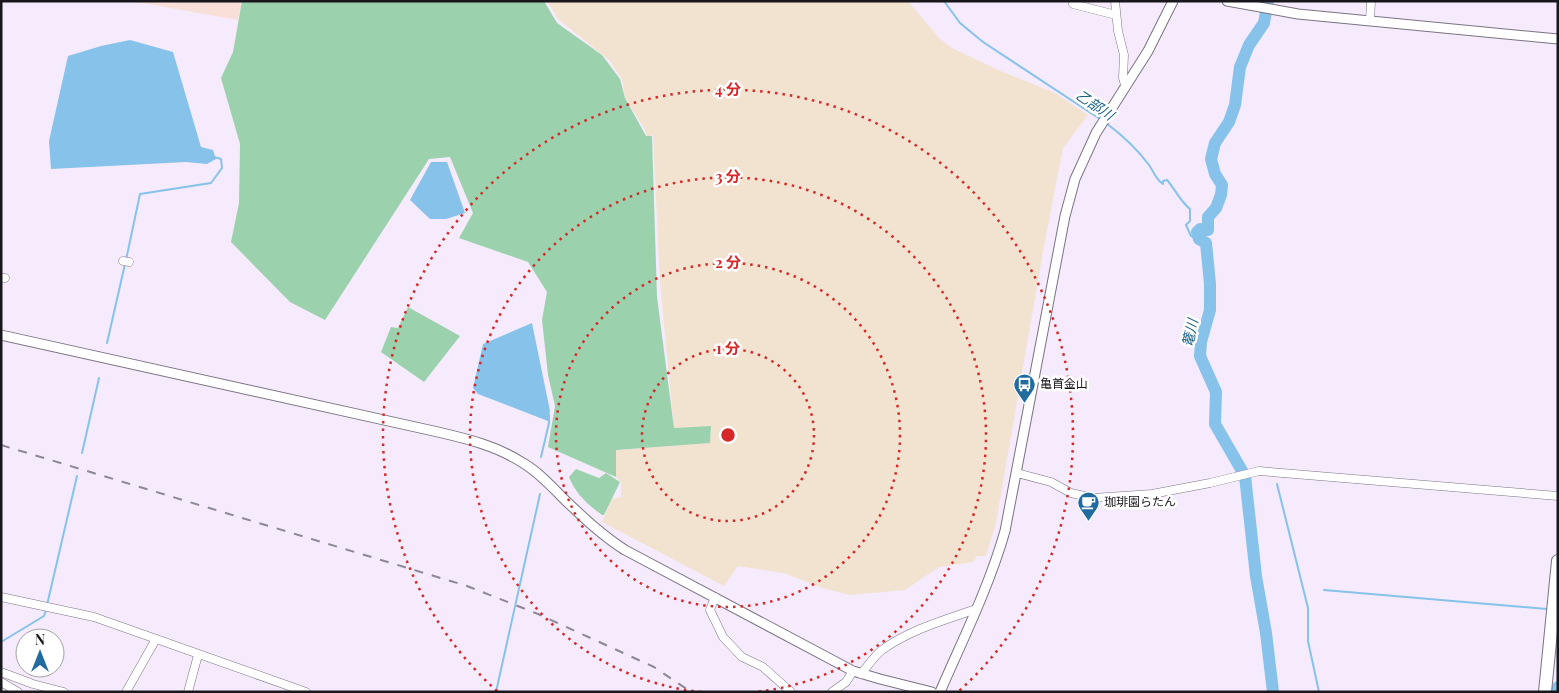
<svg xmlns="http://www.w3.org/2000/svg" width="1559" height="693" viewBox="0 0 1559 693" font-family="'Playfair Display','Noto Sans JP',serif">
<style>
.industrial{fill:#f2e3d0}
.education{fill:#f8dfd7}
.green{fill:#9bd1ad}
.water{fill:#86c2e9}
.lines{fill:none;stroke-linecap:round;stroke-linejoin:round}
.stream{stroke:#86c2e9;stroke-width:2}
.river{stroke:#86c2e9;stroke-width:12}
.minor-casing{stroke:#7b7382;stroke-width:9}
.tertiary-casing{stroke:#7b7382;stroke-width:11}
.trunk-casing{stroke:#7b7382;stroke-width:14}
.minor{stroke:#fff;stroke-width:8}
.tertiary{stroke:#fff;stroke-width:9}
.trunk{stroke:#fff;stroke-width:12}
.rail{stroke:#8e8794;stroke-width:2;stroke-dasharray:9 9;stroke-linecap:butt}
.ring{fill:none;stroke:#d62828;stroke-width:2.5;stroke-dasharray:2.5 5}
.labels{text-anchor:middle;stroke-width:5;stroke-linejoin:round;paint-order:stroke}
.poi-label{font-size:12px;fill:#19161c;stroke:#fff;text-anchor:start}
.water-label{font-size:14px;font-style:italic;fill:#175e83;stroke:#fff}
.centre{fill:#d62828;stroke:#fff;stroke-width:2.5}
.ring-label{font-size:15px;text-anchor:middle;font-weight:bold;fill:#d62828;stroke:#fff;stroke-width:5;stroke-linejoin:round;paint-order:stroke}
</style>
<rect width="100%" height="100%" fill="#f5ebfd"/>
<path class="industrial" d="M547 1H908L939 38 952 48 996 69 1055 93 1088 115 1063 148 1044 246 996 523 986 556H977L973 562 939 567 905 590 850 595 822 588 784 573 738 566 724 586 602 522 612 499 621 497V482L616 477 615 450 710 443 711 427 674 428 660 283 653 135 647 137 645 130 625 97 622 79 609 60 558 19Z"/>
<path class="education" d="M132 1H242L238 20Z"/>
<g class="green">
<path d="M242 1H544L557 23 602 55 620 79 625 98 646 136H652L657 297 674 428 711 426 710 443 616 450V477L548 447 555 406 548 375 542 320 547 292 528 262 459 238 473 213 450 157 429 159 325 320 290 302 231 242 239 203 240 144 221 78 233 52Z"/>
<path d="M408 307 460 336 424 382 381 352 391 327 398 328Z"/>
<path d="M576 469 599 478 606 473 620 482 604 515H602C587 504 576 494 569 477Z"/>
</g>
<g class="water">
<path d="M130 40 173 52 201 147 213 150 216 159 207 164 186 162 51 169 49 141 68 56 101 46Z"/>
<path d="M431 162H447L465 213 446 219H430L410 200Z"/>
<path d="M532 323 550 411 548 421 478 394 473 388 483 344Z"/>
</g>
<g class="lines">
<g class="stream">
<path d="M944 1 960 23 983 42 1100 119"/>
<path d="M1106 123C1122 135 1138 150 1149 165 1154 172 1156 180 1163 184V181L1167 180C1175 189 1180 201 1190 209V221L1186 225 1191 236 1199 239"/>
<path d="M126 260 140 194 211 183 222 168 221 159 214 157"/>
<path d="M107 343 125 264"/>
<path d="M82 453 99 378"/>
<path d="M541 457 549 423V415"/>
<path d="M1277 484 1308 608V641L1319 692"/>
<path d="M1324 590 1547 609"/>
<path d="M47 605 77 476"/>
<path d="M1 642 44 616 46 610"/>
<path d="M496 692 540 494"/>
</g>
<g class="river">
<path d="M1268 1 1264 23 1249 45 1240 67 1235 105 1229 122 1215 143 1211 159 1215 174 1222 185 1221 195 1216 208 1208 217V230L1200 229 1197 232 1199 239 1206 243 1210 284V310L1201 342 1200 356 1216 392 1215 424 1245 476 1256 576 1266 633 1273 692"/>
<path d="M1557 692 1558 687"/>
</g>
<defs>
<g id="minor">
<path d="M1074 1 1073 4 1116 15"/>
<path d="M1115 1 1118 31 1124 55 1123 78 1125 85"/>
<path d="M1370 21 1371 1"/>
<path d="M123 261 129 262"/>
<path d="M1 278H5"/>
<path d="M1017 473 1051 482 1071 493 1093 498 1152 494 1210 483 1259 471 1558 496"/>
<path d="M1 597 94 617 306 692"/>
<path d="M715 597 710 610 723 637 742 657 763 667 791 692"/>
<path d="M1 672 33 684 64 692"/>
<path d="M861 674C868 666 874 656 882 650 909 630 945 620 976 609"/>
<path d="M1 682 18 692"/>
<path d="M126 692 156 639"/>
<path d="M188 692 198 655"/>
<path d="M832 692 846 682 853 671"/>
</g>
<g id="tertiary">
<path d="M1227 1 1298 14 1558 39"/>
<path d="M1 335 438 432C468 439 497 446 523 463 540 473 553 488 566 501 585 519 603 536 625 550L853 671 880 679 932 692"/>
<path d="M940 692C963 639 989 587 1005 531L1065 216 1075 179 1096 133 1148 51 1173 1"/>
</g>
<path id="trunk" d="M1545 692 1558 561"/>
</defs>
<use href="#minor" class="minor-casing"/>
<use href="#tertiary" class="tertiary-casing"/>
<use href="#trunk" class="trunk-casing"/>
<use href="#minor" class="minor"/>
<use href="#tertiary" class="tertiary"/>
<use href="#trunk" class="trunk"/>
<path class="rail" d="M1 445 467 586 538 614 654 667 691 692"/>
</g>
<g class="ring">
<circle cx="728" cy="435" r="86"/>
<circle cx="728" cy="435" r="172"/>
<path d="M701 692A258 258 0 1 1 755 692"/>
<path d="M497 691A345 345 0 1 1 959 691"/>
</g>
<defs>
<symbol id="bus-pin" viewBox="-11 -11 22 30"><path d="M0 17L-7.5 6A9.5 9.5 0 1 1 7.5 6Z" fill="#226b9f" stroke="#fff"/><path d="M-5-6H5V4H4V6H2V4H-2V6H-4V4H-5ZM-3.5-4V0h7V-4ZM-3.5 1.2v1.5H-2V1.2ZM2 1.2v1.5H3.5V1.2Z" fill="#fff"/></symbol>
<symbol id="cafe-pin" viewBox="-11 -11 22 30"><path d="M0 17L-7.5 6A9.5 9.5 0 1 1 7.5 6Z" fill="#226b9f" stroke="#fff"/><path d="M-5.5-4.5H6V0H3Q3 3.5 0 3.5H-2.5Q-5.5 3.5-5.5 0ZM3-3.2v2h1.7v-2ZM-6 4.5H4V6H-6Z" fill="#fff"/></symbol>
</defs>
<g fill-rule="evenodd">
<use href="#bus-pin" x="1012" y="372" width="25" height="34"/>
<use href="#cafe-pin" x="1076" y="490" width="25" height="34"/>
</g>
<g class="labels">
<g class="poi-label">
<text x="1040" y="388">亀首金山</text>
<text x="1104" y="506">珈琲園らたん</text>
</g>
<g class="water-label">
<text transform="translate(1095 105) rotate(34)" y="5">乙部川</text>
<text transform="translate(1190 333) rotate(-78)" y="5">篭川</text>
</g>
</g>
<circle cx="728" cy="435" r="8" class="centre"/>
<g class="ring-label">
<text x="728" y="95">4 分</text>
<text x="728" y="182">3 分</text>
<text x="728" y="268">2 分</text>
<text x="728" y="354">1 分</text>
</g>
<rect width="1559" height="693" fill="none" stroke="#19161c" stroke-width="5"/>
<g transform="translate(40 653)"><circle r="24" fill="#ffffff" stroke="#a3a2a4"/>
<path d="M0-4L9 19L0 12L-9 19Z" fill="#226b9f"/>
<text y="-8" font-size="14" font-weight="bold" text-anchor="middle" fill="#19161c">N</text>
</g>
</svg>
